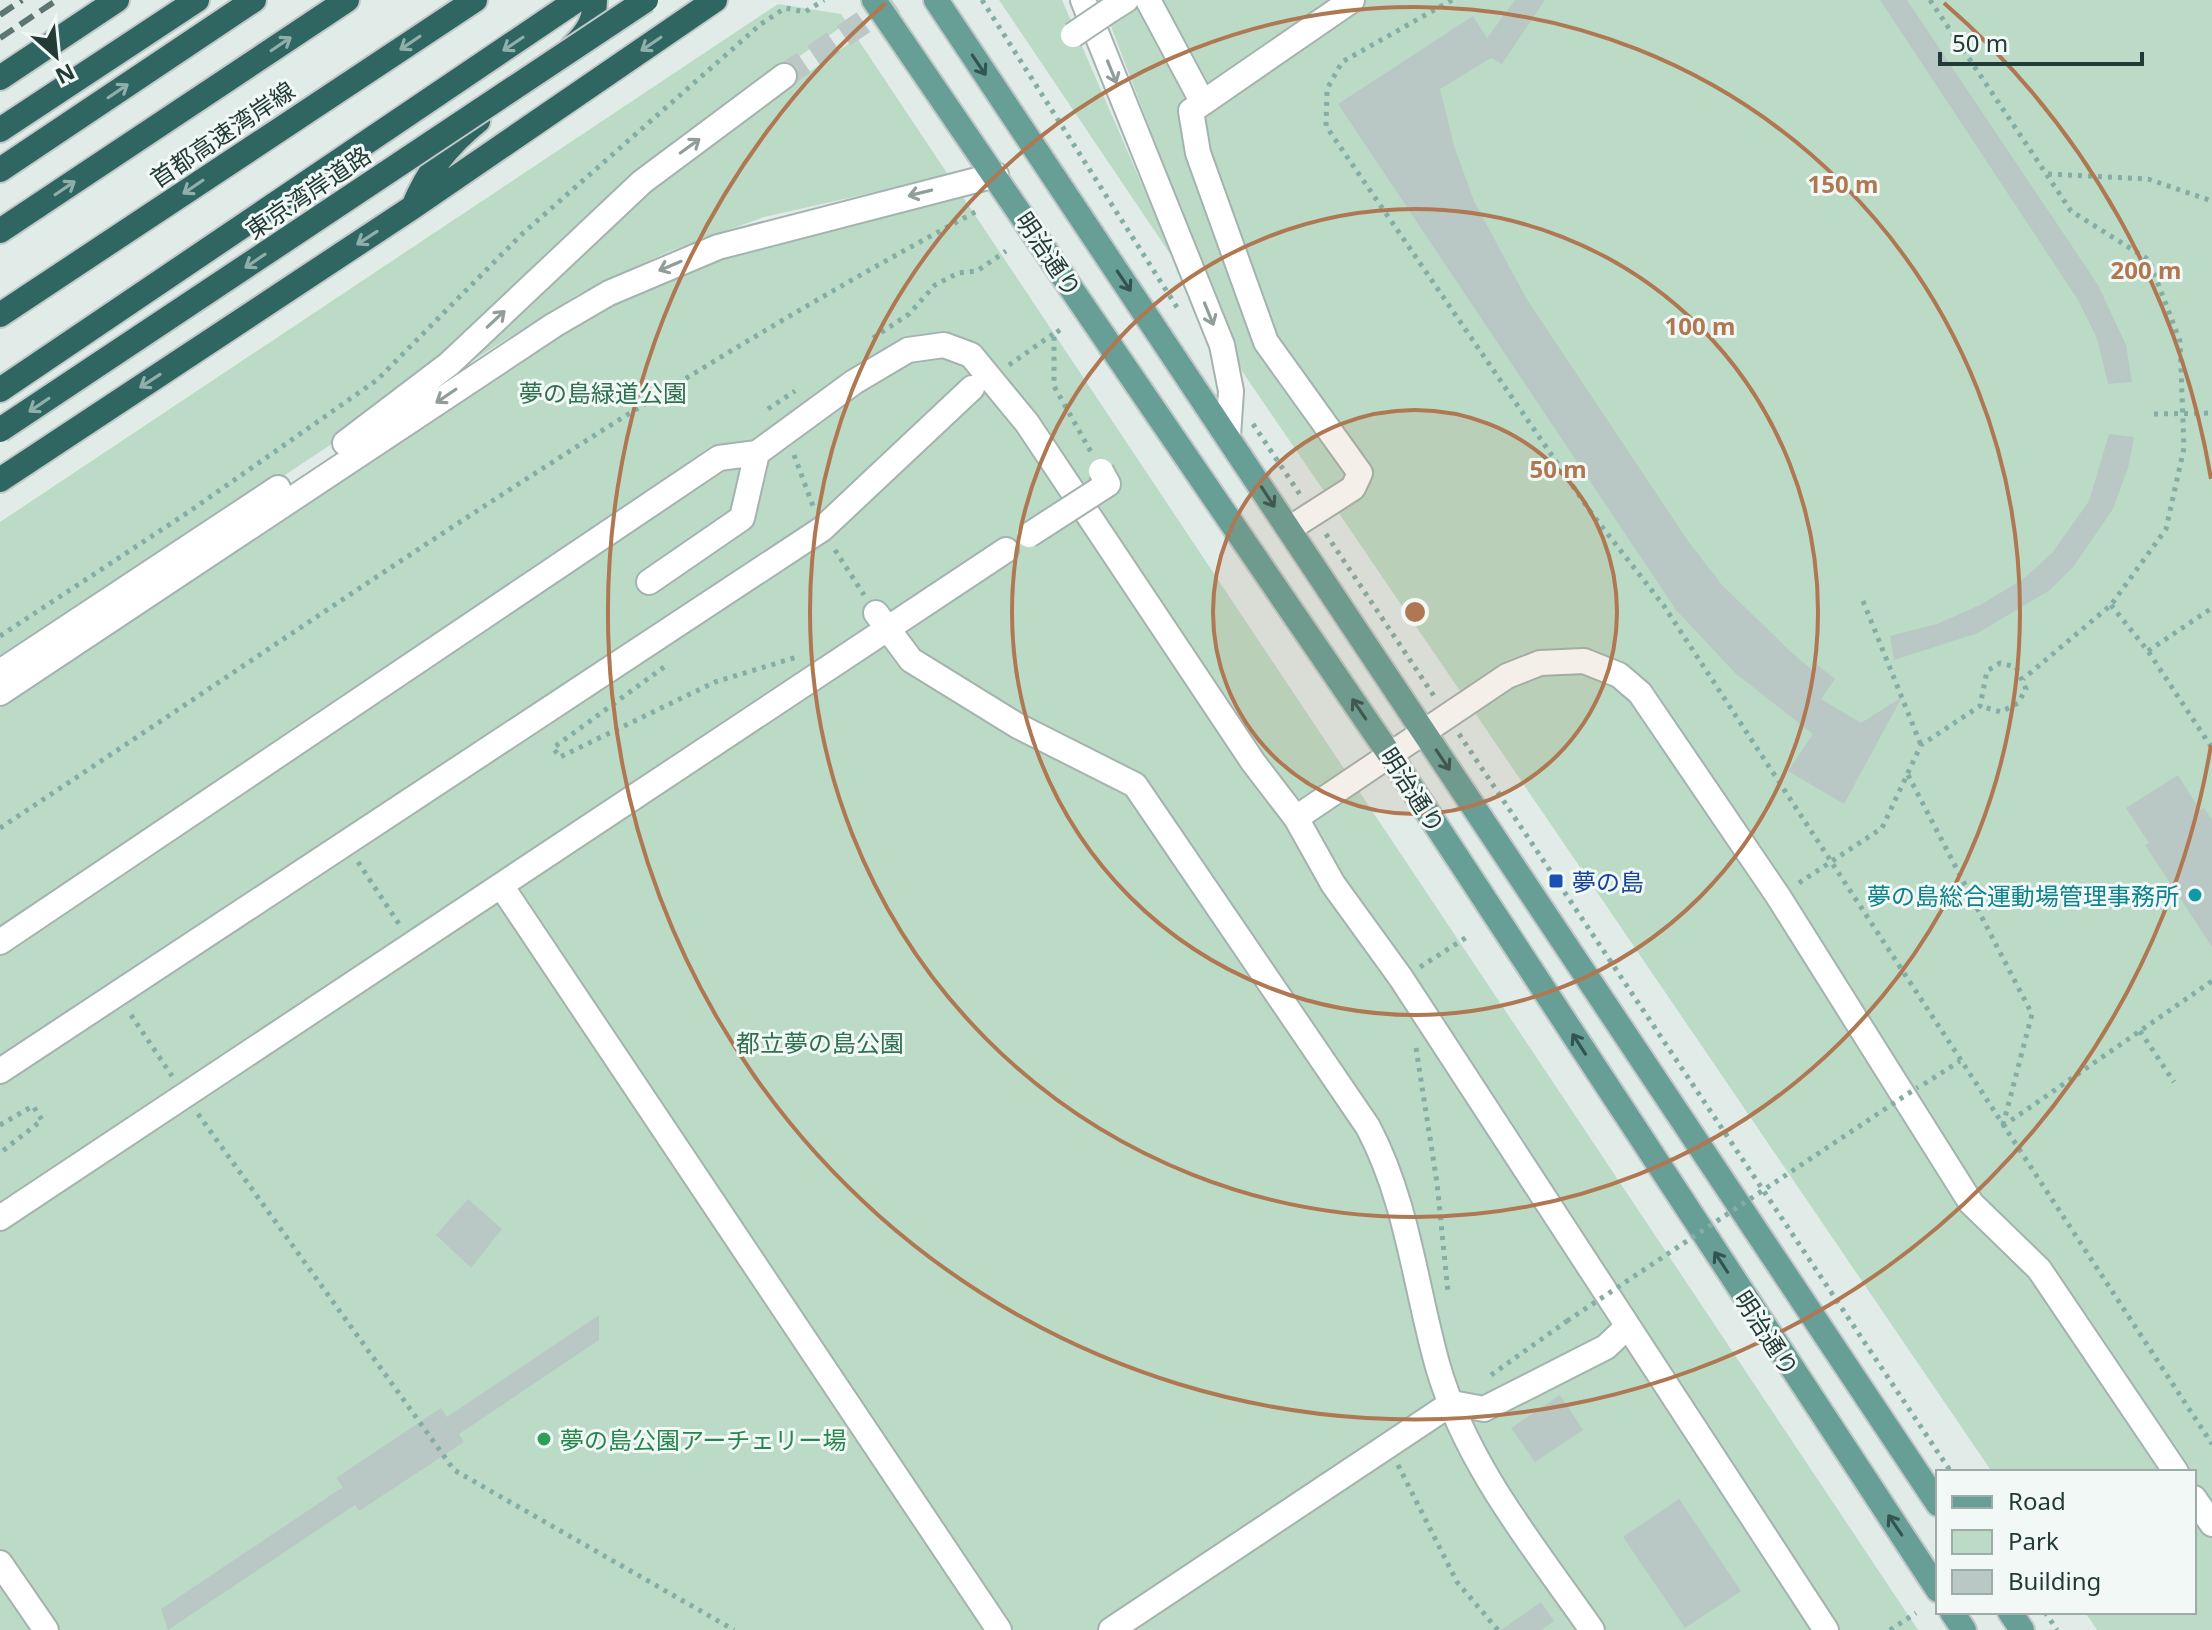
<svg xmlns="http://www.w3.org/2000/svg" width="2212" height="1630" font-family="'Noto Sans','Noto Sans JP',sans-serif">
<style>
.green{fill:#bbdbc7;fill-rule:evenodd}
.building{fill:#b9c8c4}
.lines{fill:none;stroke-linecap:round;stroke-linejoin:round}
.minor-tunnel{stroke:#bbc8c5;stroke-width:24;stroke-dasharray:24 12;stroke-linecap:butt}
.minor-casing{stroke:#a4b3af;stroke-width:28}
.major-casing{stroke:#c1c8c7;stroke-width:28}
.highway-casing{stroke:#c1c8c7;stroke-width:28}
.path{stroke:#83ada5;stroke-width:5;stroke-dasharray:4 6;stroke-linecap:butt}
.minor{stroke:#fff;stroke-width:24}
.major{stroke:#679f97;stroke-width:24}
.highway{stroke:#2f6661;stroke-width:24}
.rail{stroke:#5c7673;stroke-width:6;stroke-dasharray:16 8;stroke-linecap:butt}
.minor-bridge-casing{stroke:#a4b3af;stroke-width:28;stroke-linecap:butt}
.highway-bridge-casing{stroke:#c1c8c7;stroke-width:28;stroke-linecap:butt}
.path-bridge{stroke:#83ada5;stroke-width:5;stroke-dasharray:4 6;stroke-linecap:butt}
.minor-bridge{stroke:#fff;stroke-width:24}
.highway-bridge{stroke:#2f6661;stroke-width:24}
.oneway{stroke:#90afab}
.oneway2{stroke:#33544f}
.oneway3{stroke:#909d9b}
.ring{fill:none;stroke:#af7852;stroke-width:4}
.transit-dot{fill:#1a4fb4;stroke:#f1f8f5;stroke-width:3}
.culture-dot{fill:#0f9aa8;stroke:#f1f8f5;stroke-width:3}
.leisure-dot{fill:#2e9e5b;stroke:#f1f8f5;stroke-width:3}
.labels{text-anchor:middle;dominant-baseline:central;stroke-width:6;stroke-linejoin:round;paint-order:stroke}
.street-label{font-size:24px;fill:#223b37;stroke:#f1f8f5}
.park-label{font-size:24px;fill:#2e7050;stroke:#f1f8f5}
.transit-label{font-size:24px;fill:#164399;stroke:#f1f8f5;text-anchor:start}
.culture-label{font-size:24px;fill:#0d838f;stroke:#f1f8f5;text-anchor:end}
.leisure-label{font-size:24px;fill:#27864d;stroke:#f1f8f5;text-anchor:start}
.centre{fill:#af7852;stroke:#f1f8f5;stroke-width:4}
.ring-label{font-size:24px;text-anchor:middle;font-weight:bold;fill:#af7852;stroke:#f1f8f5;stroke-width:6;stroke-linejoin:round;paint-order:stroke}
</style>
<rect width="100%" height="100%" fill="#e1ebe8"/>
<!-- green -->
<path class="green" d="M 999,0 L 1062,0 L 1175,261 Z
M 1101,0 L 2212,0 L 2212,1630 L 2097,1630 L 2085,1612 L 2194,1612 L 2194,1472 L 1992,1472 L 1242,371 Z
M 778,4 L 841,14 L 1918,1630 L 0,1630 L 0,708 L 588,314 L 679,272 L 942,177 L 764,217 L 670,251 L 577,295 L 459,369 L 362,424 L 0,664 L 0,522 ZM 841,27 L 851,42 L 794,83 L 777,72 Z"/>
<!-- building -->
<path class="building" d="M 1515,0 L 1545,0 L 1502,64 L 1491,58 L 1440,89 L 1454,146 L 1474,201 L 1526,298 L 1688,541 L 1722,585 L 1791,652 L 1811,669 L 1816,664 L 1835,679 L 1821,699 L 1861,723 L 1902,697 L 1844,804 L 1788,771 L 1813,734 L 1735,673 L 1676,610 L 1338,104 L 1473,16 L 1487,38 Z
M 1880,0 L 1907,0 L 2098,285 L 2126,345 L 2132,382 L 2108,384 L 2097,338 L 2078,300 Z
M 2109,434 L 2134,437 L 2128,468 L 2113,509 L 2074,566 L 2050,590 L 1978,633 L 1894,660 L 1890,636 L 1937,624 L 1982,604 L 2023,579 L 2052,553 L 2089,501 Z
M 2178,775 L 2200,810 L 2204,808 L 2212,820 L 2212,947 L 2145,845 L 2149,843 L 2126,808 Z
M 468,1199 L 502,1229 L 471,1268 L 436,1235 Z
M 599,1315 L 599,1340 L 459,1434 L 464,1442 L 359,1511 L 355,1505 L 168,1630 L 161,1609 L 343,1487 L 336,1478 L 441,1408 L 447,1417 Z
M 1560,1395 L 1583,1430 L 1535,1462 L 1511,1428 Z
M 1679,1499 L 1741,1591 L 1685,1628 L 1623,1537 Z
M 1541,1602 L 1554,1621 L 1541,1630 L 1501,1630 Z"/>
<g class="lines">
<!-- minor-tunnel -->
<path class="minor-tunnel" d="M 784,76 L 896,0"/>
<defs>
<path id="minor" d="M 1083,0 L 1222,345 L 1231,391 L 1228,436
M 1148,0 L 1203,103
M 1110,10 L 1126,0
M 345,443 L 449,364 L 642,182 L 784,76
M 1289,529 L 1353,488 L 1360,473 L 1266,342 L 1198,153 L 1191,111 L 1352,0
M 649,582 L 742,518 L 757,453 L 854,382 L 908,350 L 944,345 L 971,355 L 1027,423 L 1253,762 L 1296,818 L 1333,884 L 1401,978 L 1826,1630
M 876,613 L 911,660 L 1018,726 L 1135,785 L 1368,1127 C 1408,1203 1415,1286 1438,1367 C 1467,1466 1534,1547 1592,1630
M 0,672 L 278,488
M 0,693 L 554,325 L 609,293 L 718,247 L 996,175
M 1296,818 L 1507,676 L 1540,663 L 1584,661 L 1619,675 L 1640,693 L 1778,896 L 1971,1203 L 2039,1269 L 2176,1472
M 502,887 L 999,1630
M 0,942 L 719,458 L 757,453
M 0,1071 L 822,529 L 972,388
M 0,1218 L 1006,550
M 2194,1498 L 2212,1524
M 0,1563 L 46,1630
M 1111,1630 L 1452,1403 L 1484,1409 L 1606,1347 L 1626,1328"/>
<path id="major" d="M 874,0 L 1390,755 L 1938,1590
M 936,0 L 1938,1504
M 1952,1612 L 1964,1630
M 2010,1612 L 2022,1630"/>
<path id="highway" d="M 573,46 C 587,33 595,20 595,0
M 0,78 L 117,0
M 0,130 L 197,0
M 0,170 L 254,0
M 413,207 C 428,171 447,146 478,121
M 0,231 L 347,0
M 0,315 L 475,0
M 0,390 L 577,0
M 0,480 L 413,207 L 715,0"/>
</defs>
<!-- minor casing -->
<use href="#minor" class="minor-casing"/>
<!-- major casing -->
<use href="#major" class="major-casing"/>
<!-- highway casing -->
<use href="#highway" class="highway-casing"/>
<!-- path -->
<path class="path" d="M 982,0 L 1178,309
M 1452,0 L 1342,62 L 1327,89 L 1326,126 L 1592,514 L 1664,606 L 2212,1444
M 1930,0 L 2071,211 L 2149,260 L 2180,341 L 2184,448 L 2166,529 L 2111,605 L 2023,679
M 2048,174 L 2148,179 L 2212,201
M 1060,330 L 1054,334 L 1054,386 L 1091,452
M 873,338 L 909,314 L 935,285 L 958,273 L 977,271 L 1006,251
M 1009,365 L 1053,334
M 768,409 L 795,391
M 2154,414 L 2212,413
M 1253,424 L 1301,496
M 794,455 L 813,506
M 1326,534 L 1434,696
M 835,550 L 864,595
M 1863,601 L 1921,745
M 2111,605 L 2148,651 L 2212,748
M 0,636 L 190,511 L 377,380 L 521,235 L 761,24 L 785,8 L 805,12 L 824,0
M 2148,651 L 2212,608
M 664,667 L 553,748 L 560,757 L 715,682 L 797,657
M 1459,734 L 1951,1472
M 1908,775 L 2032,1014 L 2003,1125
M 0,828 C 322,616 638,391 979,210
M 358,862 L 399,924
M 1799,883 L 1882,828 L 1921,745 L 1980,706 L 1987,671 L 2000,663 L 2016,667 L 2026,689 L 2018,703 L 2001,712 L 1980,706
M 1420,967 L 1467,937
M 131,1015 L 172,1076
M 2140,1031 L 2174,1082
M 1416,1048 L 1437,1183 L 1448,1292
M 1924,1084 L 1960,1061
M 198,1114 L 454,1470 L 734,1630
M 0,1125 L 33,1106 L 42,1120 L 0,1153
M 2003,1126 L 2212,981
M 1491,1375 L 1567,1321
M 1398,1465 L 1457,1582 L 1498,1630
M 2045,1612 L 2057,1630
M 1890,1630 L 1916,1613"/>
<!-- minor -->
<use href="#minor" class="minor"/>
<!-- major -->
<use href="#major" class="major"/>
<!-- highway -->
<use href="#highway" class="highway"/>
<!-- rail -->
<path class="rail" d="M 0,15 L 22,0
M 0,38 L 57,0"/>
<defs>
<path id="minor-bridge" d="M 1073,35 L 1110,10
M 1029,535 L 1108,484 L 1101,471"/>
<path id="highway-bridge" d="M 0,430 L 646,0"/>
</defs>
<!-- minor-bridge casing -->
<use href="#minor-bridge" class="minor-bridge-casing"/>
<!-- highway-bridge casing -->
<use href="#highway-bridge" class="highway-bridge-casing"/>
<!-- path-bridge -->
<path class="path-bridge" d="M 1567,1321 L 1918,1087"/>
<!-- minor-bridge -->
<use href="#minor-bridge" class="minor-bridge"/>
<!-- highway-bridge -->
<use href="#highway-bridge" class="highway-bridge"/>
</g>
<!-- one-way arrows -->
<defs><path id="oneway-shaft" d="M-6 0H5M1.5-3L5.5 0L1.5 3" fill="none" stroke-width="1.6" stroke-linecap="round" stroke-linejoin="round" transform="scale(2)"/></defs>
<g class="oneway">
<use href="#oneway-shaft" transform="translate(410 43) rotate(146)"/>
<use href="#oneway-shaft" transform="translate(281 44) rotate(-34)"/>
<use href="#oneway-shaft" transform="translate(513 44) rotate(146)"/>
<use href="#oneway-shaft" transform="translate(651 44) rotate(146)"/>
<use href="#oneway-shaft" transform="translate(118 91) rotate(-34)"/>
<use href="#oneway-shaft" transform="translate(193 187) rotate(146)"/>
<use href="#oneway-shaft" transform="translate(65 188) rotate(-34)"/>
<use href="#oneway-shaft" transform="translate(367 238) rotate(147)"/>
<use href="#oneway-shaft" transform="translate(255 261) rotate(146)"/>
<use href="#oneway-shaft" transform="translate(150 381) rotate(147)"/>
<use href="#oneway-shaft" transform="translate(39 405) rotate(146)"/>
</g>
<g class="oneway2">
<use href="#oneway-shaft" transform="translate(979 65) rotate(56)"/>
<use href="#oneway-shaft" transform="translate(1124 281) rotate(56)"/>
<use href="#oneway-shaft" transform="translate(1268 497) rotate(57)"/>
<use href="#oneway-shaft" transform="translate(1359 709) rotate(-124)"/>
<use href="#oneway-shaft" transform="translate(1443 760) rotate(56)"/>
<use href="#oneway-shaft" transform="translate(1579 1044) rotate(-123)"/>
<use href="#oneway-shaft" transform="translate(1721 1262) rotate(-123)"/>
<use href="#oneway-shaft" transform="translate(1895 1525) rotate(-124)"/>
</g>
<g class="oneway3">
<use href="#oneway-shaft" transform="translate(1112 72) rotate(68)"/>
<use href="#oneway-shaft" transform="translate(690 146) rotate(-36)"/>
<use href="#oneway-shaft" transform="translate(920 193) rotate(166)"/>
<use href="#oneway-shaft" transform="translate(670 266) rotate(157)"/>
<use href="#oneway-shaft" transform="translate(1209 314) rotate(68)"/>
<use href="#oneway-shaft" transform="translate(496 319) rotate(-43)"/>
<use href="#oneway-shaft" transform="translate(446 396) rotate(146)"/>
</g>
<!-- distance rings -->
<circle cx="1415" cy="612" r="202" fill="#af7852" fill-opacity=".12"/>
<g class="ring">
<circle cx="1415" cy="612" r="202"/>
<circle cx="1415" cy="612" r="403"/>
<circle cx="1415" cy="612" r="605"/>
<path d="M2211 745A807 807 0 1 1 886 3M1944 3A807 807 0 0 1 2211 479"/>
</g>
<!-- markers -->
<rect class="transit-dot" x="1548" y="873" width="16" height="16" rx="4"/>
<circle class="culture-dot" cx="2195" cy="895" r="8"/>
<circle class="leisure-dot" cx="544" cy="1439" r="8"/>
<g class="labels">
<!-- street labels -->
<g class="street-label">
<text transform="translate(222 134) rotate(-34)">首都高速湾岸線</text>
<text transform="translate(308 192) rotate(-34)">東京湾岸道路</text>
<text transform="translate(1049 254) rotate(56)">明治通り</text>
<text transform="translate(1413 790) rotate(57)">明治通り</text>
<text transform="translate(1767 1333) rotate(57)">明治通り</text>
</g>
<!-- park labels -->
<g class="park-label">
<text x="603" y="392">夢の島緑道公園</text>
<text x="820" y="1042">都立夢の島公園</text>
</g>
<!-- transit labels -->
<g class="transit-label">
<text x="1572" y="881">夢の島</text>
</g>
<!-- culture labels -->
<g class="culture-label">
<text x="2179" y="895">夢の島総合運動場管理事務所</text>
</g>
<!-- leisure labels -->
<g class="leisure-label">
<text x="560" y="1439">夢の島公園アーチェリー場</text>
</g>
</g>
<circle cx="1415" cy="612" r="12" class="centre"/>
<g class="ring-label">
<text x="1843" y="193">150 m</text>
<text x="2146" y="279">200 m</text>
<text x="1700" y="335">100 m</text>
<text x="1558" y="478">50 m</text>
</g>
<!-- legend -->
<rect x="1936" y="1470" width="260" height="144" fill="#f1f8f5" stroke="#9eaca9" stroke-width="2"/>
<rect x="1952" y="1496" width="40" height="12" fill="#679f97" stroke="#9eaca9" stroke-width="2"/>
<text x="2008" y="1510" font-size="24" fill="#223b37">Road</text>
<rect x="1952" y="1530" width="40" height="24" fill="#bbdbc7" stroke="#9eaca9" stroke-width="2"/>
<text x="2008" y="1550" font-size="24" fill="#223b37">Park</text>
<rect x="1952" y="1570" width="40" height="24" fill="#b9c8c4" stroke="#9eaca9" stroke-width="2"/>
<text x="2008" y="1590" font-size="24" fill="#223b37">Building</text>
<!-- north arrow -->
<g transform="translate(56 56) rotate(153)" stroke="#f1f8f5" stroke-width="6" paint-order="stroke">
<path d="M0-6L14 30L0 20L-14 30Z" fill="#223b37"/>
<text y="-12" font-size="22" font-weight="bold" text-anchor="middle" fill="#223b37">N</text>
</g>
<!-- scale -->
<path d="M1940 52v12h202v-12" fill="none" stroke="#223b37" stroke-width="4"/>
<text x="1952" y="52" font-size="24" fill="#223b37" stroke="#f1f8f5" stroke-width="6" paint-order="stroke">50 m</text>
</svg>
